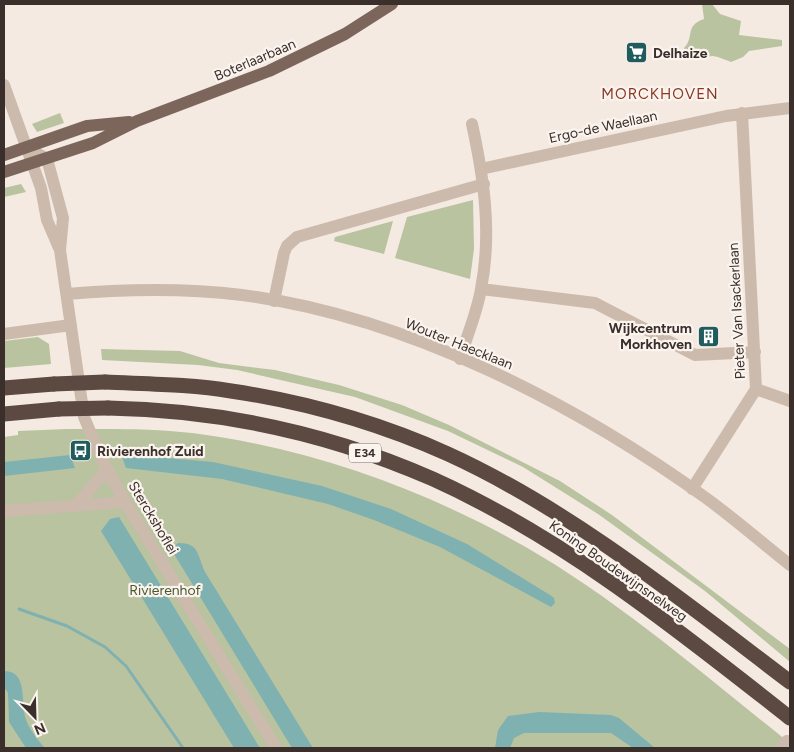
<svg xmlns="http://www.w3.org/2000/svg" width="794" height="752" font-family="Figtree,sans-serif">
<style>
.green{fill:#b9c3a0}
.water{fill:#7fb1b1}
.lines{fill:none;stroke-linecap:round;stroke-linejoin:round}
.stream{stroke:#7fb1b1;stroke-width:3}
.minor{stroke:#ccbaac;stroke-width:12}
.major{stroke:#7c665c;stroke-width:12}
.highway{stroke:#5b4942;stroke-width:15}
.highway-bridge{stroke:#5b4942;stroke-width:15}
.labels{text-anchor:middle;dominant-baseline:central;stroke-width:4.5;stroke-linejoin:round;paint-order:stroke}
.shield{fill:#fbf4ee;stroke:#756a66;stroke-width:1}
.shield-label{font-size:12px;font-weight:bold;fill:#3b2f2b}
.poi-label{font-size:14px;font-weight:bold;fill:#3b2f2b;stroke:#fbf4ee;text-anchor:start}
.street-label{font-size:14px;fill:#3b2f2b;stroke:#fbf4ee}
.park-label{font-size:14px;fill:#4b592f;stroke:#fbf4ee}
.neighbourhood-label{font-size:15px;letter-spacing:1px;fill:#8a3823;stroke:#fbf4ee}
</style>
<rect width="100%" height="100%" fill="#f4eae1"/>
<!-- green -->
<path class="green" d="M 702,4 L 712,4 L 720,14 L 741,21 L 739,35 L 782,40 L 782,46 L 749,51 L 743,57 L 731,62 C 725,60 720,57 713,56 C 710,56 693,59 689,60 L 684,48 C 695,37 684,26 704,19 Z
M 60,113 L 64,123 L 37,132 L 32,124 Z
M 21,184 L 26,192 L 4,197 L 4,188 Z
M 473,200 L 474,249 L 470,279 L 395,258 L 407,217 Z
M 393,221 L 384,254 L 334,241 L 335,237 Z
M 38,337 L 49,344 L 51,364 L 4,368 L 4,341 Z
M 101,349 L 180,351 L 219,363 L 275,370 L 339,385 L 402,405 L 449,425 L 560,481 L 612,515 L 790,649 L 790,662 L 705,591 L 598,514 L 523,467 L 448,431 L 355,397 L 237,370 L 198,365 L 102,360 Z
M 67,429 C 109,429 151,428 192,433 C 309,448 421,488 524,546 C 618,600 702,673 787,741 L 790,743 L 790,748 L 4,748 L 4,437 L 18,435 L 18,431 Z"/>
<!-- water -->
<path class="water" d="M 121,454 L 213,462 L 322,486 L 391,509 L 467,544 L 550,595 L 554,598 L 555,603 L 551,607 L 440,547 L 374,520 L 328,504 L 222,479 L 126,468 Z
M 70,455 L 75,468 L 4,476 L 4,462 Z
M 119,517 L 260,748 L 234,748 L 101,531 L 110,519 Z
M 178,543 C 200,543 197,555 205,572 L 313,748 L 292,748 L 171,549 Z
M 4,671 C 30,671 19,706 27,722 C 31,732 38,740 45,748 L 26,748 L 9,722 L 8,693 L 4,687 Z
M 539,712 L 611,715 L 619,718 L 655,748 L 633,748 L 611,733 L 524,733 L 514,738 L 510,748 L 495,748 L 498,730 L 508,716 Z"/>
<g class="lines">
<!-- stream -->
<path class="stream" d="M 19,609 L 67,626 L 105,647 L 126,666 L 183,748"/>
<!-- minor -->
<path class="minor" d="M 4,85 L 41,188 L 47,220 L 59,248
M 26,147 L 47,159 L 63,218 L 60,250 L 84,417 L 102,460 L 125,502 L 276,748
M 481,169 L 726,116 L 790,108
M 481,289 L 595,303 L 695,355 L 755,352
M 67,294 C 124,289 185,288 242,295 C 405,316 574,403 706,498 C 735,519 762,543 790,565
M 274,301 L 284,253 L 287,246 L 297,237 L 484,184
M 4,334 L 71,325
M 460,359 C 467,335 477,313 481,289 C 492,233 484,179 472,124
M 756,389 L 790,401
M 692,489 L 756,389 L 742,113
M 78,503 L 107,470
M 4,511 L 125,502
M 781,748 L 787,741"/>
<!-- major -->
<path class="major" d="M 4,155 L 87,126 L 129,122
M 4,172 L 93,143 L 137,121 L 269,71 L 345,34 L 392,4"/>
<!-- highway -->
<path class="highway" d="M 105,382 C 147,384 190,384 231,391 C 305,402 381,424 448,454 C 571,510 683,601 790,682
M 4,388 L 54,384
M 108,408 C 220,410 331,434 433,479 C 564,538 678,630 790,718
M 4,414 L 59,409"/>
<!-- highway-bridge -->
<path class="highway-bridge" d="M 54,384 L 105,382
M 59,409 L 108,408"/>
</g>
<!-- icons -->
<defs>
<symbol id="supermarket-square" viewBox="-11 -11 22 22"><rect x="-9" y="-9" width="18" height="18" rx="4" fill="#205b5d" stroke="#fbf4ee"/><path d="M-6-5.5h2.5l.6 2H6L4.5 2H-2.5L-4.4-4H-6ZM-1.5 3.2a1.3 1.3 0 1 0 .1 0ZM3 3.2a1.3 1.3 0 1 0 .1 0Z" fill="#fff"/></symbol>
<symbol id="building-square" viewBox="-11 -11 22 22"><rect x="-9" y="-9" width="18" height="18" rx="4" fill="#205b5d" stroke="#fbf4ee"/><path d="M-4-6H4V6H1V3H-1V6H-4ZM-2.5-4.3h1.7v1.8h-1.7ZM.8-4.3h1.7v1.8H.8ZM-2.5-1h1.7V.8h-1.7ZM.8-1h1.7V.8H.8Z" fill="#fff"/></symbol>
<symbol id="bus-square" viewBox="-11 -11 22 22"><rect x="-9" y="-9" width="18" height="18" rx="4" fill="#205b5d" stroke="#fbf4ee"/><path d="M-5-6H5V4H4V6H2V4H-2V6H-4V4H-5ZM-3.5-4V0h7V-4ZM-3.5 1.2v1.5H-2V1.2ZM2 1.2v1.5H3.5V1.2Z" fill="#fff"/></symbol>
</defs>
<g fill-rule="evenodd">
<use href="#supermarket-square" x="624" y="40" width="25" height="25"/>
<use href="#building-square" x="696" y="324" width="25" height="25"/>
<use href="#bus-square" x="68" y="438" width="25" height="25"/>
</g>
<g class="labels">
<!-- shield labels -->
<rect class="shield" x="349" y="443.5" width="32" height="19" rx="4"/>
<g class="shield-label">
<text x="365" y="453">E34</text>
</g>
<!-- poi labels -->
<g class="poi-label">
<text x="653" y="53">Delhaize</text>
<text x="692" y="328" text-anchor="end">Wijkcentrum<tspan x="692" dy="16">Morkhoven</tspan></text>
<text x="97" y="451">Rivierenhof Zuid</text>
</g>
<!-- street labels -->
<g class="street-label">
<text transform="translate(255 60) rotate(-23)">Boterlaarbaan</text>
<text transform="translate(603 127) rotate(-12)">Ergo-de Waellaan</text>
<text transform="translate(737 311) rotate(-93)">Pieter Van Isackerlaan</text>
<text transform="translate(459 344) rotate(22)">Wouter Haecklaan</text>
<text transform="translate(153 518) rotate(59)">Sterckshoflei</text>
<text transform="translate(618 571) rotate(35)">Koning Boudewijnsnelweg</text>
</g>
<!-- park labels -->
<g class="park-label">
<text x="165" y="590">Rivierenhof</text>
</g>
<!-- neighbourhood labels -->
<g class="neighbourhood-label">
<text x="660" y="94">MORCKHOVEN</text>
</g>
</g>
<!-- border -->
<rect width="794" height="752" fill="none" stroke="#3b2f2b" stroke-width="10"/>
<!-- north arrow -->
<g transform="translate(35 717) rotate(157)" stroke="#fbf4ee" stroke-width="4" paint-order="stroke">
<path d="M0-4L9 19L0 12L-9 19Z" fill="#3b2f2b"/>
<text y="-8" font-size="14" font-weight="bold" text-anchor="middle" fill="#3b2f2b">N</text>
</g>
</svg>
